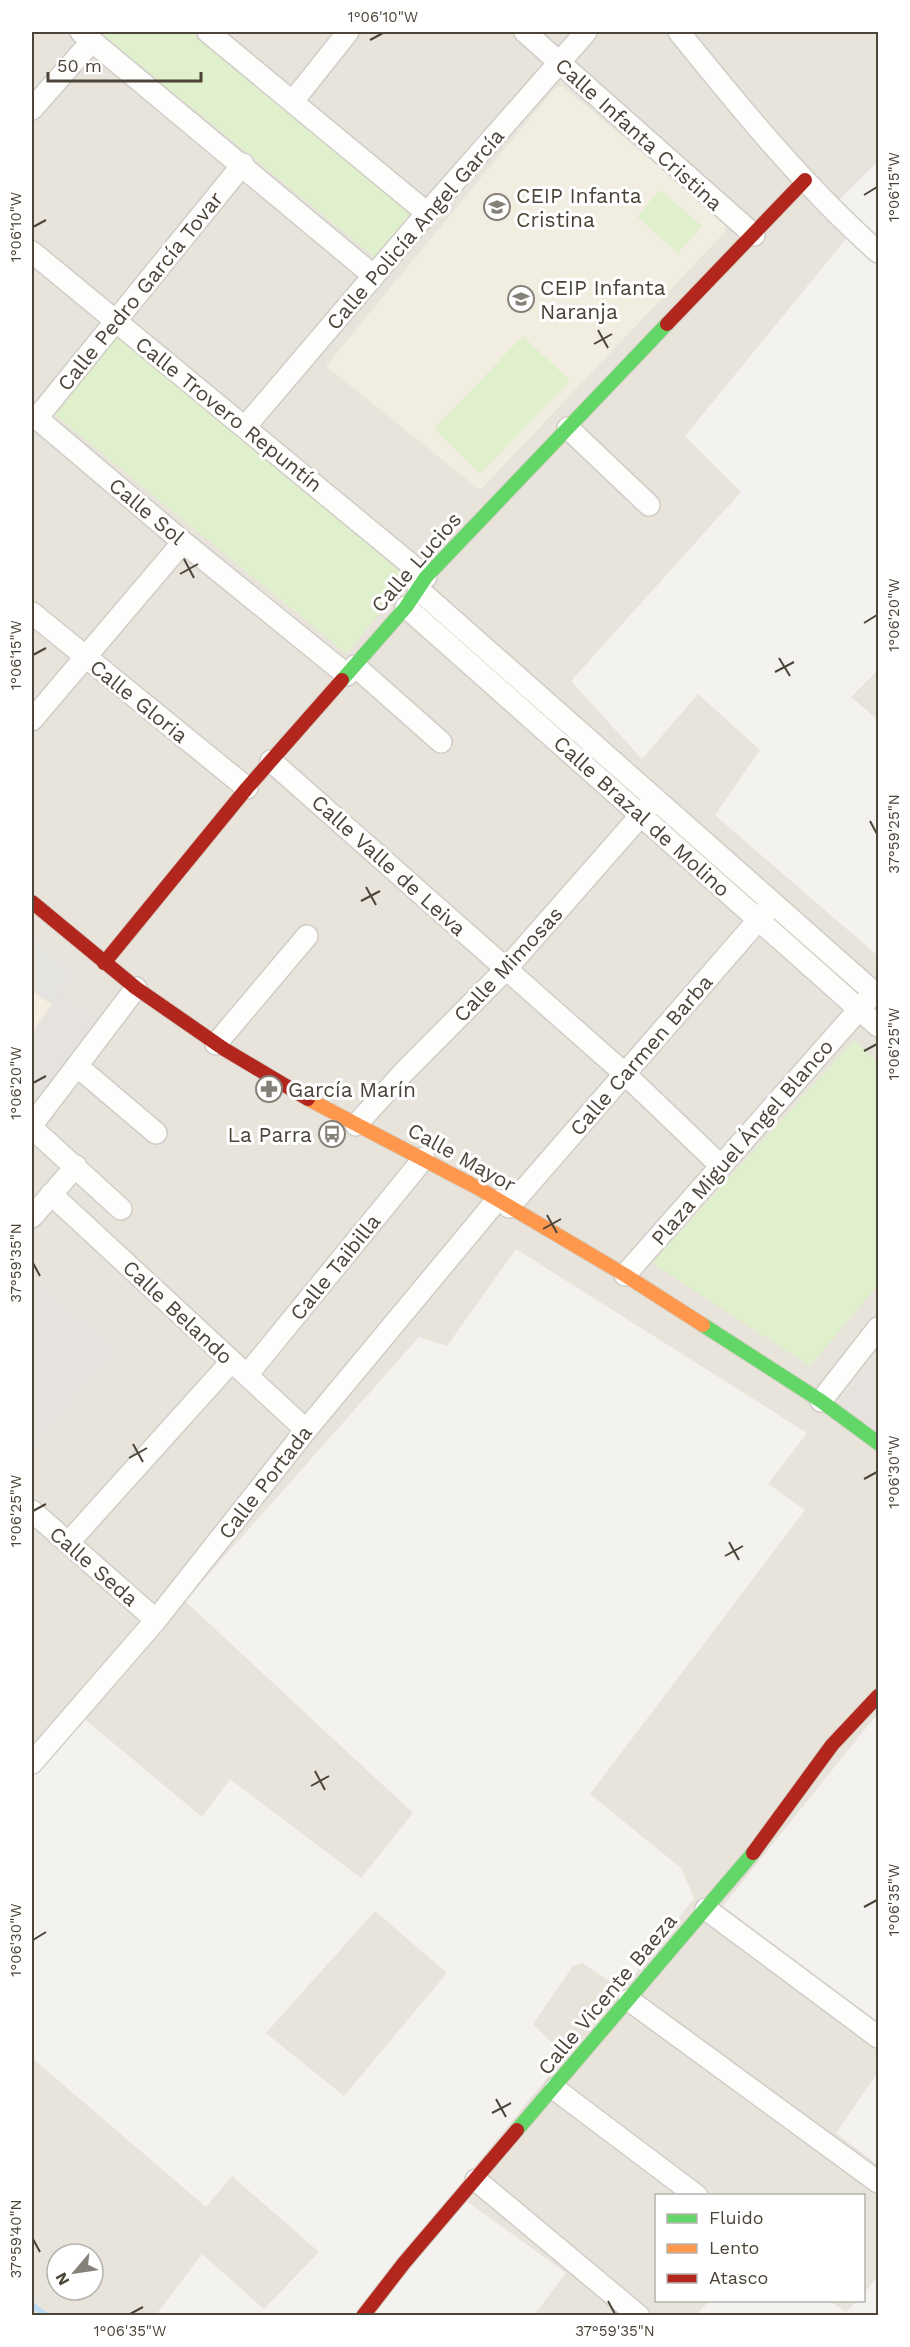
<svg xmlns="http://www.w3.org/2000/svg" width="910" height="2347" font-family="'Work Sans',sans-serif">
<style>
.residential{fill:#e8e4db;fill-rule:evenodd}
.commercial{fill:#f6eee1}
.industrial{fill:#e6e2dd}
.education{fill:#f1ede0}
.green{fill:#e0efcc}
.parking{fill:#e5e3df}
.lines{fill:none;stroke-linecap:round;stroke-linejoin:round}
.stream{stroke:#bcddf4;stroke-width:6}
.street-casing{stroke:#d0cdc8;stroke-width:24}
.fast-casing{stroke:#d4d0c4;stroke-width:16}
.slow-casing{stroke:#d4d0c4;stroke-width:16}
.jam-casing{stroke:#d4d0c4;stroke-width:16}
.street{stroke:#fdfdfc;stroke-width:21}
.fast{stroke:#63d668;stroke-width:14}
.slow{stroke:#ff974d;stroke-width:14}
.jam{stroke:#b3261e;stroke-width:14}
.ticks{fill:none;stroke:#4c4438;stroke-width:2}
.labels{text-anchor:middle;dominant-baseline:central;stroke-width:6;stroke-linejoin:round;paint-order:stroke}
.street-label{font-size:21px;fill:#4c4438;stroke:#fff}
.poi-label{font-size:21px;fill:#4c4438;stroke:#fff;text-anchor:start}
.neatline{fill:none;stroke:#4c4438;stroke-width:2}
.ticks-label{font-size:15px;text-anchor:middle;fill:#4c4438}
</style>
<rect width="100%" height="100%" fill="#f3f2ee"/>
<!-- residential -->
<path class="residential" d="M 32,32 L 878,32 L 878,161 L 827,212 L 850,234 L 685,436 L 741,492 L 571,681 L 642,759 L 698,694 L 760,750 L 715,815 L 878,956 L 878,1350 L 833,1409 L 878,1443 L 878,1713 L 723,1906 L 878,2022 L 878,2072 L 836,2133 L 878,2165 L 878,2276 L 864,2293 L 864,2196 L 656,2196 L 656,2300 L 709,2301 L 696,2315 L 534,2315 L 566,2273 L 454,2192 L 565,2056 L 533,2024 L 573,1966 L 582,1963 L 623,1990 L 694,1898 L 681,1868 L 590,1794 L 805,1510 L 768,1484 L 807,1433 L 516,1249 L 447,1346 L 419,1337 L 185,1601 L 413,1813 L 361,1878 L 230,1779 L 202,1817 L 82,1717 L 48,1754 L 32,1739 L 32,1452 L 119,1349 L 32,1275 L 32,1115 L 63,990 L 32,1032 Z
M 878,670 L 878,720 L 851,697 Z
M 375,1911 L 447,1973 L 344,2096 L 266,2033 Z
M 32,2058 L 206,2207 L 232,2176 L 319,2252 L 264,2309 L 202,2254 L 156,2315 L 32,2315 ZM 57,2254 L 93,2254 L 93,2290 L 57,2290 Z
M 830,2301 L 857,2301 L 846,2312 Z"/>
<!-- commercial -->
<path class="commercial" d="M 32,939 L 75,975 L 32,1032 Z"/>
<!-- industrial -->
<path class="industrial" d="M 63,990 L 102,1022 L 32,1115 L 32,1032 Z
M 32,1275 L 120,1349 L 32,1452 Z
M 878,1350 L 878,1443 L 833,1409 Z"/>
<!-- education -->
<path class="education" d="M 562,86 L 724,221 L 725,232 L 480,490 L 326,366 L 554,89 Z"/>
<!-- green -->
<path class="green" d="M 99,32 L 191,32 L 414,216 L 377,259 Z
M 660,190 L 702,226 L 678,253 L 637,217 Z
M 113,331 L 408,577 L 347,654 L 49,410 Z
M 523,336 L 570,381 L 480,474 L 434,429 Z
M 854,1040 L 878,1062 L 878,1285 L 810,1366 L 652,1263 Z"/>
<!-- parking -->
<path class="parking" d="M 32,939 L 75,975 L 52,1005 L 32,990 Z"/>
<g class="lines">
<!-- stream -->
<path class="stream" d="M 32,2305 L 47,2316"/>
<defs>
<path id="street" d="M 81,32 L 374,276
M 208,32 L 427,213
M 525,32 L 754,235
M 679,32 C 741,109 804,186 878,252
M 293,101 L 348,32
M 32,109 L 92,41
M 32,252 L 426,577
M 32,414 L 183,542 L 347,675
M 37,418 L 243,164
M 245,427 L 427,213 L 586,32
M 568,428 L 649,505
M 418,589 L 878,996
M 406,607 L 878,1026
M 32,613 L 247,788
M 355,666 L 441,742
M 32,720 L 183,542
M 271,761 L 625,1074 L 721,1166
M 216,1044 L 307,936
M 77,1066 L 156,1133
M 32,1125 L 136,988
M 356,1125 L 404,1072 L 506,969 L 649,806
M 32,1128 L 121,1209
M 51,1194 L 306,1430
M 509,1207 L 767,910
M 32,1217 L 76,1166
M 625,1275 L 869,998
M 247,1375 L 424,1158
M 821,1401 L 878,1328
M 32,1511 L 156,1620
M 68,1543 L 231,1362
M 32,1763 L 156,1620 L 306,1430 L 497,1200
M 706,1909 L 878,2037
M 629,2000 L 878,2182
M 555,2089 L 697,2196
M 476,2180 L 639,2316"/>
<path id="fast" d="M 342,680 L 406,607 L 426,577 L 667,324
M 703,1325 L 821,1401 L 878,1443
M 517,2130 L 753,1853"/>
<path id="slow" d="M 308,1099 L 478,1188 L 625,1275 L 703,1325"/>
<path id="jam" d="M 667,324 L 805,180
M 32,902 L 136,988 L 224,1049 L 308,1099
M 104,963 L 247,788 L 342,680
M 753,1853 L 832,1745 L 878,1696
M 363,2316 L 404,2263 L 517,2130"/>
</defs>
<!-- street casing -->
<use href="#street" class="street-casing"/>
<!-- fast casing -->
<use href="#fast" class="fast-casing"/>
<!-- slow casing -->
<use href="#slow" class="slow-casing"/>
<!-- jam casing -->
<use href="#jam" class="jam-casing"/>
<!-- street -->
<use href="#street" class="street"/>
<!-- fast -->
<use href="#fast" class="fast"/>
<!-- slow -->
<use href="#slow" class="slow"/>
<!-- jam -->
<use href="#jam" class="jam"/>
</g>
<!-- ticks -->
<path class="ticks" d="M 370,40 L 383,33M 864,195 L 877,187M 33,227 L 46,220M 598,330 L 608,348M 594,344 L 612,334M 184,559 L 194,578M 180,574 L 198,564M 864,623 L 877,615M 33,655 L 46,648M 779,658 L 790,676M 775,672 L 794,662M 870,821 L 877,834M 366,887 L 376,905M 361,901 L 380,891M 864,1051 L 877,1044M 33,1083 L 46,1076M 547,1215 L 557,1233M 543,1229 L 561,1219M 33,1263 L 40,1276M 133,1444 L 143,1462M 129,1458 L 147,1448M 864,1479 L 877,1472M 33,1511 L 46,1504M 729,1542 L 739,1560M 725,1556 L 743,1546M 315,1771 L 325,1790M 311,1786 L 329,1776M 864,1907 L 877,1900M 33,1940 L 46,1932M 496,2099 L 506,2117M 492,2113 L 511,2103M 33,2239 L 40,2252M 608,2301 L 615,2314M 130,2314 L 143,2307"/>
<!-- icons -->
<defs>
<symbol id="school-ring" viewBox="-11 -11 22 22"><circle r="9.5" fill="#fff" stroke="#868178" stroke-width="1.5"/><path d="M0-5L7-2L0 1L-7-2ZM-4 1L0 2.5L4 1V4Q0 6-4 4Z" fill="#868178"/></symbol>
<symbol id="pharmacy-ring" viewBox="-11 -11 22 22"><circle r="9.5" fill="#fff" stroke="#868178" stroke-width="1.5"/><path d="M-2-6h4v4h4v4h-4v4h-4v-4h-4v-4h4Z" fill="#868178"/></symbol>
<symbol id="bus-ring" viewBox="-11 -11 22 22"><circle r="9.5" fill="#fff" stroke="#868178" stroke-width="1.5"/><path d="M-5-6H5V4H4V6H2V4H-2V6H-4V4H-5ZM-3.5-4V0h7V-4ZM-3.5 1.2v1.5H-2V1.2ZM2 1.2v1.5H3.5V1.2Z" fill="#868178"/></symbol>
</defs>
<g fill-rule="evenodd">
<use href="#school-ring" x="482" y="192" width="30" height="30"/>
<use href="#school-ring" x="506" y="284" width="30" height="30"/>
<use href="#pharmacy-ring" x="254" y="1074" width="30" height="30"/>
<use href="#bus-ring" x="317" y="1119" width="30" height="30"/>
</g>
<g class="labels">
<!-- street labels -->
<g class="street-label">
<text transform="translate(639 134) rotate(42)">Calle Infanta Cristina</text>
<text transform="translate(415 229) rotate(-49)">Calle Policía Angel García</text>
<text transform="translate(140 291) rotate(-51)">Calle Pedro García Tovar</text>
<text transform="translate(229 414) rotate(39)">Calle Trovero Repuntín</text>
<text transform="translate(147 511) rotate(40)">Calle Sol</text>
<text transform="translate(416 562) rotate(-49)">Calle Lucios</text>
<text transform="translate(139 701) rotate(39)">Calle Gloria</text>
<text transform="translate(642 816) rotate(42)">Calle Brazal de Molino</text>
<text transform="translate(389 865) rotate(42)">Calle Valle de Leiva</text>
<text transform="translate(508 964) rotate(-47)">Calle Mimosas</text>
<text transform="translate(641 1055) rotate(-49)">Calle Carmen Barba</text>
<text transform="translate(742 1142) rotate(-49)">Plaza Miguel Ángel Blanco</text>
<text transform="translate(462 1157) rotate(29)">Calle Mayor</text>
<text transform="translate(335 1267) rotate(-51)">Calle Taibilla</text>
<text transform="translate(178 1312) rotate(43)">Calle Belando</text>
<text transform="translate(265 1482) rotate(-52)">Calle Portada</text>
<text transform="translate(94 1566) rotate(41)">Calle Seda</text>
<text transform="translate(607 1994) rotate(-50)">Calle Vicente Baeza</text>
</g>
<!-- poi labels -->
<g class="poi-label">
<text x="516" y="195">CEIP Infanta<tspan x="516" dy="24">Cristina</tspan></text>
<text x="540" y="287">CEIP Infanta<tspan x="540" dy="24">Naranja</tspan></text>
<text x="288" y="1089">García Marín</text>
<text x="312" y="1134" text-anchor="end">La Parra</text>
</g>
</g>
<!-- border -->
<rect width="910" height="2347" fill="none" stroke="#ffffff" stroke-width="66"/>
<!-- legend -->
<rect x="655" y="2194" width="210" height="108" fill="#ffffff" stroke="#b7b4af" stroke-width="1.5"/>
<rect x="667" y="2214" width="30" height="9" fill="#63d668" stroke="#b7b4af" stroke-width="1.5"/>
<text x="709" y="2224" font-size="18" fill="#4c4438">Fluido</text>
<rect x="667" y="2244" width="30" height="9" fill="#ff974d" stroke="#b7b4af" stroke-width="1.5"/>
<text x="709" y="2254" font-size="18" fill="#4c4438">Lento</text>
<rect x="667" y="2274" width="30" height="9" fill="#b3261e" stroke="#b7b4af" stroke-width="1.5"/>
<text x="709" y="2284" font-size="18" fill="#4c4438">Atasco</text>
<!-- north arrow -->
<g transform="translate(75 2272) rotate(241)"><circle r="28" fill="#ffffff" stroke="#b7b4af" stroke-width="1.5"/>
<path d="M0-4.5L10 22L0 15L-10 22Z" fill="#868178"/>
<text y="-9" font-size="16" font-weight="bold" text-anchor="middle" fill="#4c4438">N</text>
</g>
<!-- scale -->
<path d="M48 72v9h153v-9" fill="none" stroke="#4c4438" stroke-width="3"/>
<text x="57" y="72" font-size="18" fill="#4c4438" stroke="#ffffff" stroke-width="4.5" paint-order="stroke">50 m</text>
<rect x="33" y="33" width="844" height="2281" class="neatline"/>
<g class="ticks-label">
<text x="383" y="22">1°06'10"W</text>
<text transform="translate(894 187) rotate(-90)" y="5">1°06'15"W</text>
<text transform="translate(16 227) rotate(-90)" y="5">1°06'10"W</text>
<text transform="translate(894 615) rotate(-90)" y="5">1°06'20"W</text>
<text transform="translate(16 655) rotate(-90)" y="5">1°06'15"W</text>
<text transform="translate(894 834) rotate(-90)" y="5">37°59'25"N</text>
<text transform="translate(894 1044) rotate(-90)" y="5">1°06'25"W</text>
<text transform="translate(16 1083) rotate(-90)" y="5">1°06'20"W</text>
<text transform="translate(16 1263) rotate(-90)" y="5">37°59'35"N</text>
<text transform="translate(894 1472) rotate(-90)" y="5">1°06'30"W</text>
<text transform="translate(16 1511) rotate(-90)" y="5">1°06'25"W</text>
<text transform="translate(894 1900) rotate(-90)" y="5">1°06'35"W</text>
<text transform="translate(16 1940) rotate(-90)" y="5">1°06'30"W</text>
<text transform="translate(16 2239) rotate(-90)" y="5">37°59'40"N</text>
<text x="130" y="2336">1°06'35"W</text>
<text x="615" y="2336">37°59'35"N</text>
</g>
</svg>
